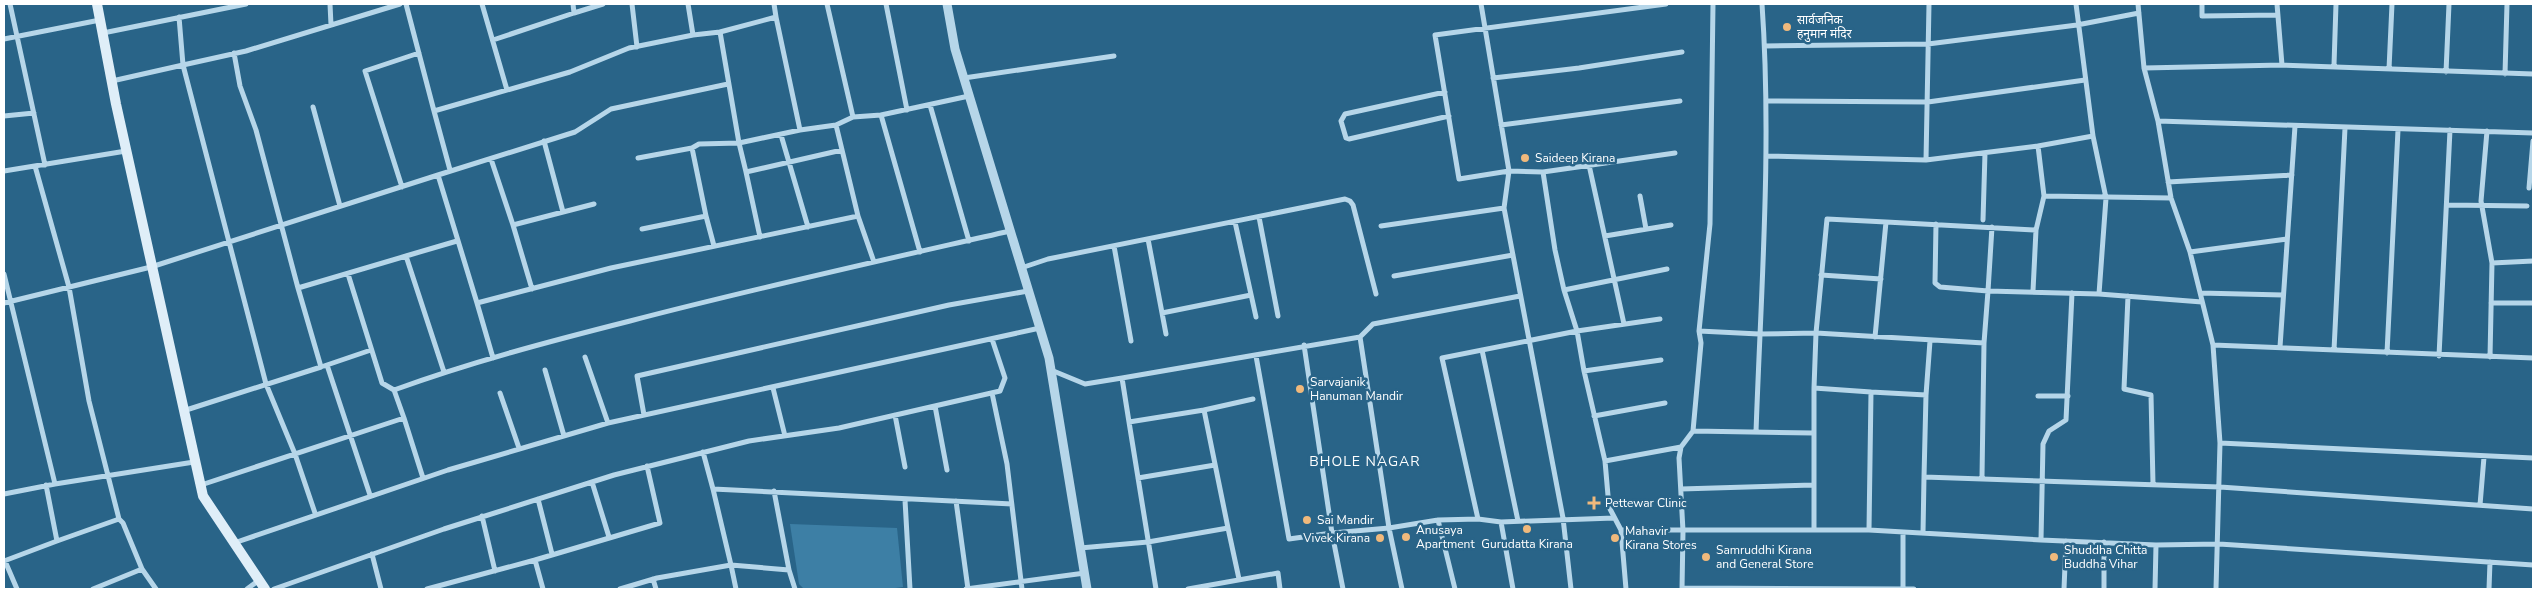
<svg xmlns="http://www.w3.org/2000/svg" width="2537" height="593" font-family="'Nunito Sans','Noto Sans Devanagari',sans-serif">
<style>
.green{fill:#3d7fa5}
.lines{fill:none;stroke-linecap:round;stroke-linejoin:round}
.minor{stroke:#b6d6e9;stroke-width:5}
.tertiary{stroke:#b6d6e9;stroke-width:9}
.secondary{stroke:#dfeef8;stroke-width:10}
.poi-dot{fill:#f0b97c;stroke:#296488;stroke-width:2}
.labels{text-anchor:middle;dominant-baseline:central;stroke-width:5;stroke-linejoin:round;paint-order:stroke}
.poi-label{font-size:12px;fill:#fff;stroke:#296488;text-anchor:start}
.neighbourhood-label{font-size:14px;letter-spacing:1px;fill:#fff;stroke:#296488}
</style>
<rect width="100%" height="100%" fill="#296488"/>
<!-- green -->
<path class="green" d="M 790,524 L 897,528 L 903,587 L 888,589 L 804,589 L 799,584 Z"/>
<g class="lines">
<!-- minor -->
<path class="minor" d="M 10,4 L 45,165
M 330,4 L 331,25
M 406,4 L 434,111
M 482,4 L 507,90
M 573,4 L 574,13 L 603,4
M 632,4 L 637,47
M 688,4 L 693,35
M 774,4 L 776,17 L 720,32 L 739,143 L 800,130 L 836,125
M 827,4 L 853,117
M 886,4 L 907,110
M 1481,4 L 1509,171 L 1543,172 L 1555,250 L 1564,290 L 1577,331 L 1584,371 L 1605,461 L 1609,507 L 1621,530
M 2076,4 L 2093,136 L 2106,198 L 2099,294
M 2138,4 L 2144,68 L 2158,121 L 2171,198 L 2190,252 L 2213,345 L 2220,443 L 2216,589
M 2202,4 L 2202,16 L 2278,15
M 179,17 L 183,65 L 246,51 L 400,4
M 776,17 L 800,130
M 103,33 L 246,4
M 4,39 L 100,20
M 493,40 L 574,13
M 1765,46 L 1928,44 L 2077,25 L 2139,13
M 234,53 L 240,86 L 256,130 L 298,288
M 2282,65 L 2533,74
M 2334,65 L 2336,4
M 2144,68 L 2282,65 L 2277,4
M 2389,69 L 2392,4
M 2446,72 L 2449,4
M 2505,74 L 2507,4
M 964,78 L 1114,56
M 1493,78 L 1579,68 L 1682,52
M 112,81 L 183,65 L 266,384 L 295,454 L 315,513
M 1445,92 L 1345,114 L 1341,121 L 1346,138 L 1349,139 L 1449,116
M 1766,101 L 1928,102 L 2085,80
M 930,105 L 969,241
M 313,107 L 340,206
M 881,115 L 969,96
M 4,116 L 34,113
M 2158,121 L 2533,133
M 1501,125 L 1680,101
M 2487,131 L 2481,201 L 2492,263
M 781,135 L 808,227
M 544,141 L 563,212
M 692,148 L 706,216
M 1766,156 L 1926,160 L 2038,146
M 638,158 L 692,148 L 699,144 L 739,143 L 746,172
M 491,159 L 513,225
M 1926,160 L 1929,4
M 1589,165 L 1624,324
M 35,166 L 69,287 L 89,401 L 119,519
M 450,170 L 434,111 L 570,72 L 629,48 L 693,35 L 720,32
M 4,171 L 126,151
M 1543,172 L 1675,153
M 438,175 L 575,132 L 611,109 L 728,84
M 2168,182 L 2292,175
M 402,187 L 365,71 L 419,53
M 2529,188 L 2533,141
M 1640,196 L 1646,229
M 2044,196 L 2171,198
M 2447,205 L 2527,206
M 858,216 L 874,262
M 1259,217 L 1278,316
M 1983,220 L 1985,153
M 1235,222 L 1256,317
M 1936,224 L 1935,283 L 1940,287 L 1988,291 L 1992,227
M 1381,226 L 1504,208
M 642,229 L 706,216 L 714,246
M 1605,236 L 1671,225
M 760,237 L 746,172 L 842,150
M 1148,239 L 1166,334
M 1114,246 L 1131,341
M 2190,252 L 2287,239
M 1021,268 L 1048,259 L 1345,199 L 1350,201 L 1353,205 L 1376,294
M 4,274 L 55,484
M 348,274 L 382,383 L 394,390
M 1821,275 L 1881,279
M 1394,276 L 1513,255
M 532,289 L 513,225 L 594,204
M 1564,290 L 1667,269
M 2033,291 L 2036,230 L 2044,196 L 2038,146 L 2093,136
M 2200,293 L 2283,295
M 2128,296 L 2124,389 L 2151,395 L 2153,484
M 4,303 L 151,267 L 438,175 L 477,303
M 2491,303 L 2533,303
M 1162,313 L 1251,295
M 1699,331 L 1710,224 L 1713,4
M 1360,337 L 1389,528 L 1438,520 L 1478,519 L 1442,358 L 1577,331 L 1660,319
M 1875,337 L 1886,222 L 2036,230
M 1930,341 L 1926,395 L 1924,477 L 2220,487 L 2533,509
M 2213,345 L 2533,358
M 2280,347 L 2295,126
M 1482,350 L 1518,521
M 2334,350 L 2345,128
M 2387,353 L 2398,130
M 1256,356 L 1289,539 L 1332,533 L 1304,345
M 2439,356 L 2450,130
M 585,357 L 608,423
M 2490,357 L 2492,263 L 2533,261
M 493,358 L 477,303 L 611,268 L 858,216 L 836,125 L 853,117 L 881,115 L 920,252
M 327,365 L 370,495
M 324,366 L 371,350
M 545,370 L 564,436
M 1051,370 L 1085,384 L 1122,378 L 1360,337 L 1373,324 L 1520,296
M 1584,371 L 1661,360
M 444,372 L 406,256 L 457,241
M 1122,378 L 1129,422
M 773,388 L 785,436
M 1871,392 L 1926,395
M 500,393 L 519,448
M 992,393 L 1007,464 L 1022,589
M 2038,396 L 2068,396
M 935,406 L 947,470
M 1204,410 L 1253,399
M 183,411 L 321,367 L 298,288 L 406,256
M 644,415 L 637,376 L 949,305 L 1028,291
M 895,415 L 905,467
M 1594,416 L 1665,403
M 404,418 L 394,390 C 471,362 551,341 630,321 C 756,288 883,260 1010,231
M 1693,431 L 1813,433
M 1756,432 C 1761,289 1772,147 1762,4
M 2220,443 L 2533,458
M 703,452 L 713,489
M 1605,461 L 1681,447
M 1982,477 L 1984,343
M 1138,478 L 1215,465
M 592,482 L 609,537
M 201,485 L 404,418 L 423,478
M 1681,489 L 1813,485
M 774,491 L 789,570
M 4,494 L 55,484 L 194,462
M 538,499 L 552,554
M 905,500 L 910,589
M 956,501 L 968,589
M 2480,505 L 2484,457
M 482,516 L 495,571
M 1478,519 L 1501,522 L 1614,518
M 1438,520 L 1455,589
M 1501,522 L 1513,589
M 1228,528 L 1239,579
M 1814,529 L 1814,388
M 1869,530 L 1871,392 L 1814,388 L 1816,333 L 1827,219 L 1886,222
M 1923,533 L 1924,477
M 2041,540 L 2043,444 L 2049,431 L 2066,420 L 2072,293
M 57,541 L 119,519 L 123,523 L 142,569
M 2104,542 L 2104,589
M 234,543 L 448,470 L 608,423 L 1040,328
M 1080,548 L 1148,542 L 1228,528 L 1204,410 L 1129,422 L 1156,589
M 372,554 L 381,589
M 535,560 L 660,523 L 647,466
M 4,561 L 57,541 L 46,485
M 5,561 L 17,589
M 653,579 L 656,589
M 1682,588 L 1914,589
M 93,589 L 142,569 L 156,589
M 247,589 L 258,581
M 274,589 L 444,529 L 614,475 L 749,441 L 839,428 L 1000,391 L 1005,378 L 992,339
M 427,589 L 535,560 L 543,589
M 620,589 L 657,578 L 731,565 L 736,589
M 795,589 L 789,570 L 731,565 L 713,489 L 1012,504
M 966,589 L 1085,573
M 1188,589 L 1278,573 L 1280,589
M 1343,589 L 1332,533 L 1389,528 L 1402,589
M 1571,589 L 1563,518 L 1504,208 L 1509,171 L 1459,179 L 1435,35 L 1666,4
M 1626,589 L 1621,530 L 1869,530 L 2041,540 L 2156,545 L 2219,544 L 2533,565
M 1682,589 L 1683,531 L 1679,458 L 1681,447 L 1693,431 L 1701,343 L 1699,331 L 1759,334 L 1816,333 L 1984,343 L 1988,291 L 2099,294 L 2202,302
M 1903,589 L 1903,532
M 2064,589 L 2066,541
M 2155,589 L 2156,545
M 2489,589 L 2490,562"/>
<!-- tertiary -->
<path class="tertiary" d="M 947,4 L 955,49 L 1049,358 L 1087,589"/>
<!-- secondary -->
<path class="secondary" d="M 97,4 L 116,104 L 203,496 L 265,589"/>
</g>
<!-- markers -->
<g class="poi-dot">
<circle cx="1787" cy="27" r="5"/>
<circle cx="1525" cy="158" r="5"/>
<circle cx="1300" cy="389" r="5"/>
<path d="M1591.5 495.5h5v5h5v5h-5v5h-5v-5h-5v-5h5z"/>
<circle cx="1307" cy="520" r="5"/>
<circle cx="1527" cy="529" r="5"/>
<circle cx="1406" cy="537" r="5"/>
<circle cx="1380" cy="538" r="5"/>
<circle cx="1615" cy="538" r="5"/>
<circle cx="1706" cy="557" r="5"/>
<circle cx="2054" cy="557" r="5"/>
</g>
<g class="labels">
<!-- poi labels -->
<g class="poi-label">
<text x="1797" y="20">सार्वजनिक<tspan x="1797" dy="14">हनुमान मंदिर</tspan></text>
<text x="1535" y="158">Saideep Kirana</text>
<text x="1310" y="382">Sarvajanik<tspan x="1310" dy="14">Hanuman Mandir</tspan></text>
<text x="1605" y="503">Pettewar Clinic</text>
<text x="1317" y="520">Sai Mandir</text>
<text x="1416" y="530">Anusaya<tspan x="1416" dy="14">Apartment</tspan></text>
<text x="1625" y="531">Mahavir<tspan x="1625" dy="14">Kirana Stores</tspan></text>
<text x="1370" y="538" text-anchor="end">Vivek Kirana</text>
<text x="1527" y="544" text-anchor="middle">Gurudatta Kirana</text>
<text x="1716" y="550">Samruddhi Kirana<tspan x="1716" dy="14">and General Store</tspan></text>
<text x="2064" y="550">Shuddha Chitta<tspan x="2064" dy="14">Buddha Vihar</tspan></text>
</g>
<!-- neighbourhood labels -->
<g class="neighbourhood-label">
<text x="1365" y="461">BHOLE NAGAR</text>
</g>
</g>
<!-- border -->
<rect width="2537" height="593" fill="none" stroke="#ffffff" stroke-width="10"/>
</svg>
